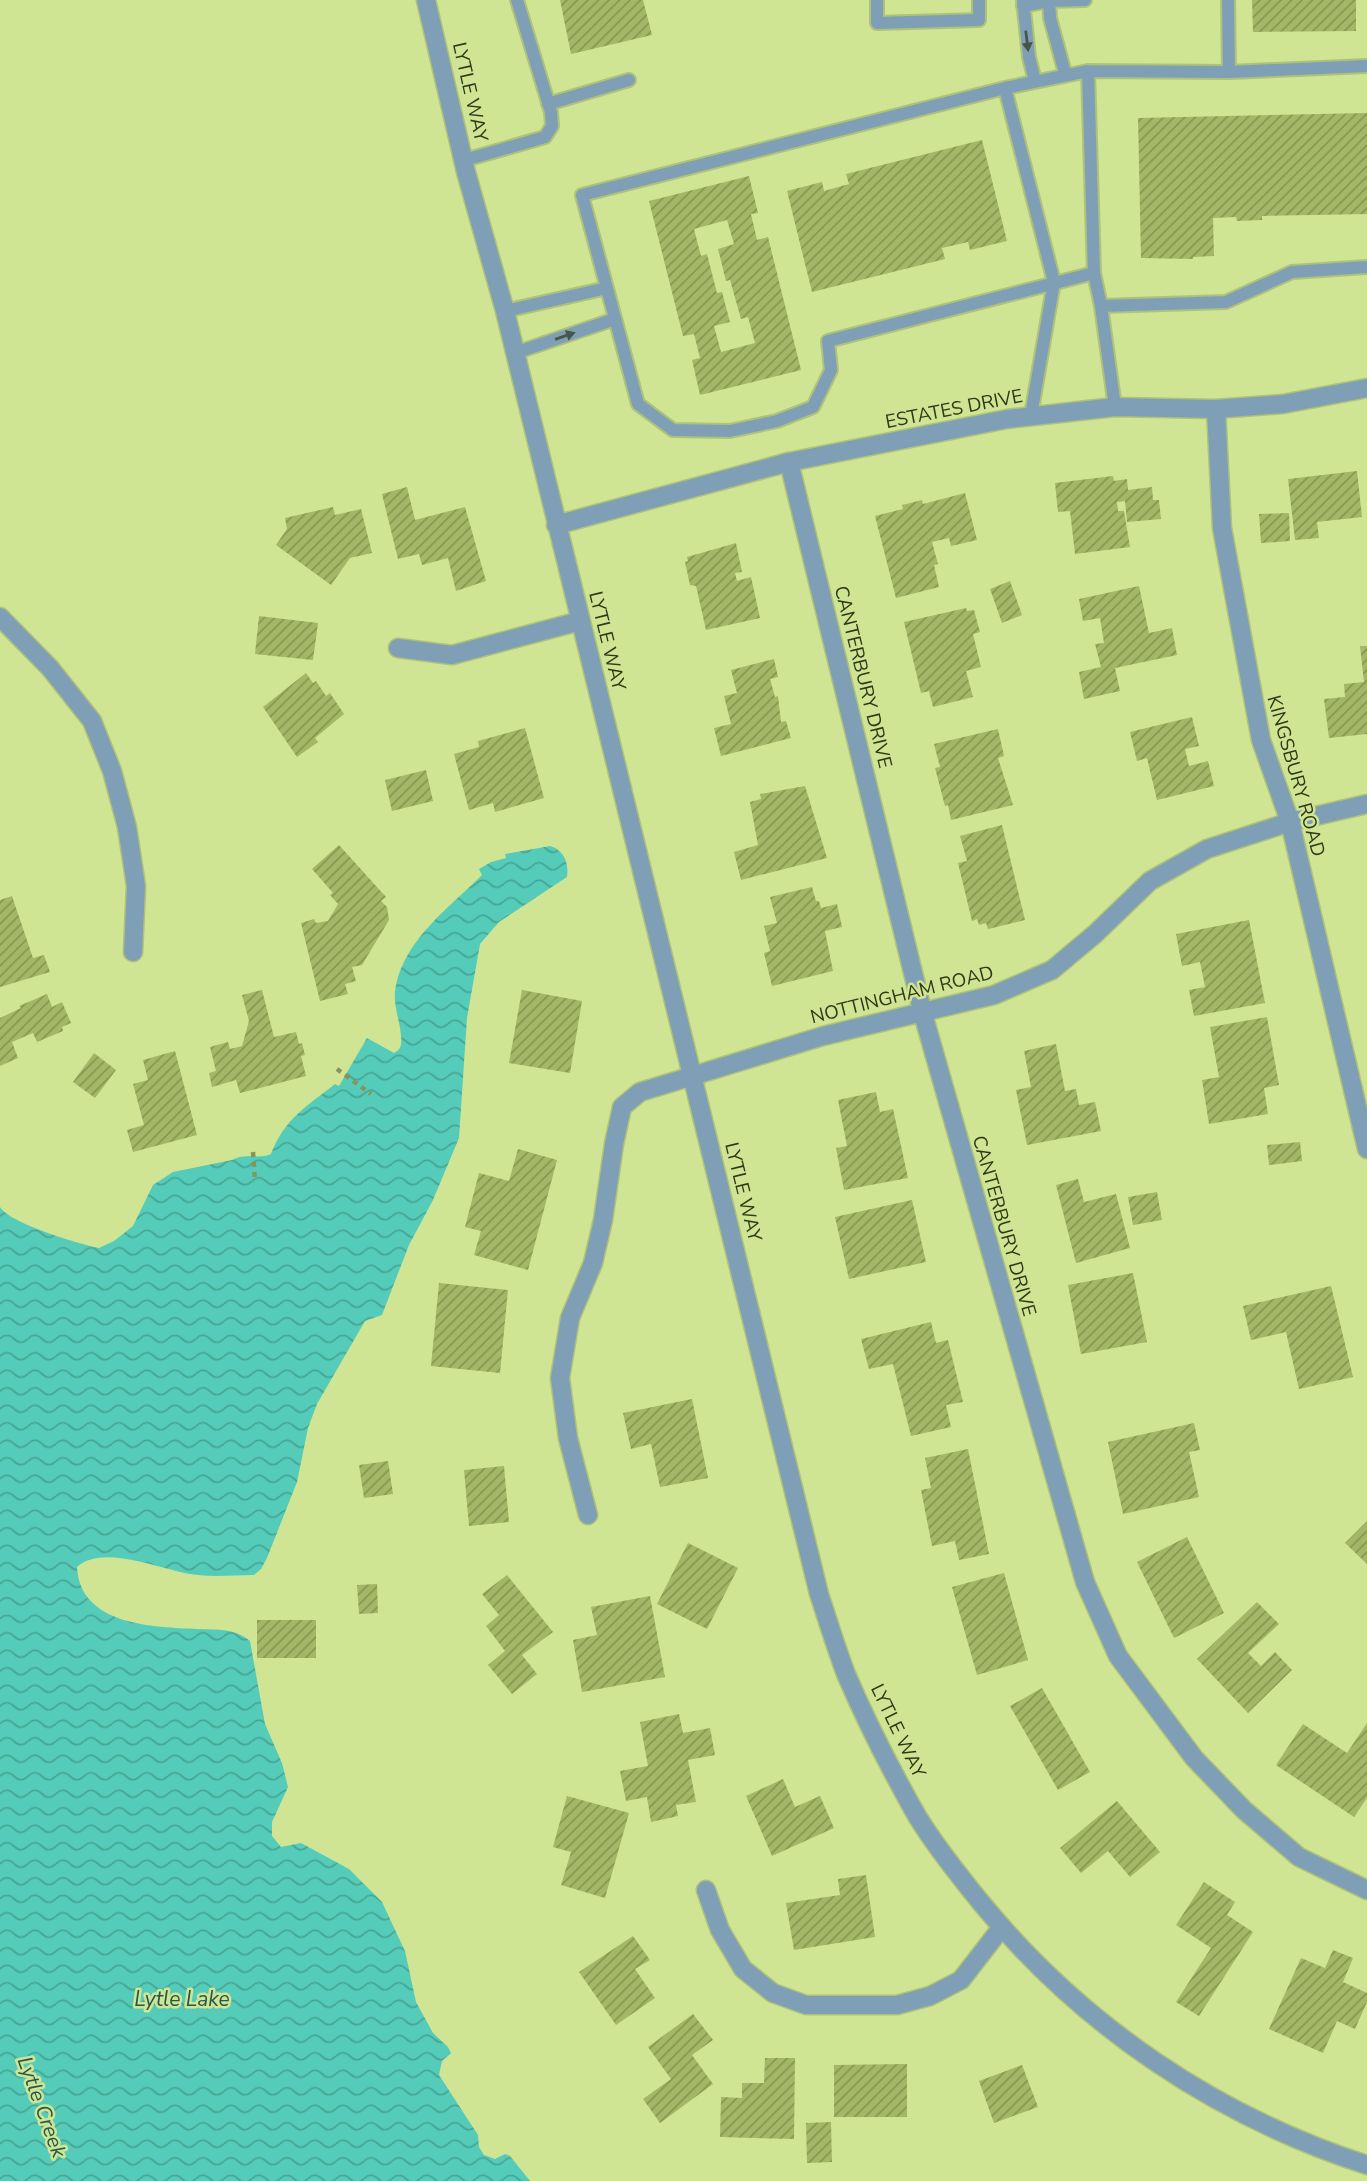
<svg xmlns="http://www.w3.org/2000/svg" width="1367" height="2181" font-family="'Nunito Sans',sans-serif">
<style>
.water{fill:url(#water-waves)}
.building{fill:url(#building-hatch);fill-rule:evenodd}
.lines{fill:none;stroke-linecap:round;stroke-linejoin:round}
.service-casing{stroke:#afc27a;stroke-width:16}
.minor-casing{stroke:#afc27a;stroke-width:21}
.tertiary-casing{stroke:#afc27a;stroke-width:21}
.path{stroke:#86965a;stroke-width:4.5;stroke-dasharray:5 5;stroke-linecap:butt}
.service{stroke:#7f9fb7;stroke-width:12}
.minor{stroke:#7f9fb7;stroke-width:18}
.tertiary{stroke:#7f9fb7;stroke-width:18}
.oneway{fill:#475646}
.labels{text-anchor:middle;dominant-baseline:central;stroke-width:5;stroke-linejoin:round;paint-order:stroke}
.street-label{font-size:19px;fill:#2f3716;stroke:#cfe593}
.water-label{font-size:21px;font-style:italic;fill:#25574f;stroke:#cfe593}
</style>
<defs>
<pattern id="water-waves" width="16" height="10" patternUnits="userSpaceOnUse" patternTransform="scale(1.75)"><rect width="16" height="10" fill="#55ccb9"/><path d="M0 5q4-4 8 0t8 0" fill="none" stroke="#47a695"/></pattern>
<pattern id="building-hatch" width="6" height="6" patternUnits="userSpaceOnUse" patternTransform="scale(1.75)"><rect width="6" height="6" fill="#a3b866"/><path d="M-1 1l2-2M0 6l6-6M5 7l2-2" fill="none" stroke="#859653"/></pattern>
</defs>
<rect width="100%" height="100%" fill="#cfe593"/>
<!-- water -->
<path class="water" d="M 550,846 C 564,850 569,863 567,877 L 499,922 L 480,944 L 467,1018 L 459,1138 L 433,1200 L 409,1245 L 382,1315 L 365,1321 L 317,1404 L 308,1428 L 297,1482 L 267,1558 L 261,1569 L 254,1575 C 235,1575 216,1577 198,1575 C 165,1572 104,1542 77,1567 C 80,1626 154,1627 198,1629 C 217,1630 235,1628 250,1641 L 265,1724 L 282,1763 L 288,1787 L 272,1822 L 272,1836 L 281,1847 L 301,1843 L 349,1869 L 382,1902 L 405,1951 L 416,2002 L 433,2033 L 448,2047 L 451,2053 L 442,2061 L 439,2075 L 478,2135 L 479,2147 L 484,2155 L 495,2159 L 505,2154 L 510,2156 L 530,2181 L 0,2181 L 0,1207 C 9,1223 79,1244 99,1248 L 114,1241 L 133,1226 L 153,1185 L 173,1172 L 232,1160 C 245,1152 258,1160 271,1154 C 285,1118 306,1107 335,1084 L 339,1086 L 367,1038 L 394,1053 C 398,1050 400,1050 401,1044 C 403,1025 391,1006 396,985 C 406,938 450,907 482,875 L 479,869 L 491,862 L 506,858 L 505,854 Z"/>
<!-- building -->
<path class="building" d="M 560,0 L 643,0 L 652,35 L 571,54 Z
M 1252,0 L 1356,0 L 1356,31 L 1253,32 Z
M 1367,113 L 1367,214 L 1262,216 L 1262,220 L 1237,221 L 1236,217 L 1213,218 L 1214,256 L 1193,257 L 1193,259 L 1141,258 L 1138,118 Z
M 982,140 L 1007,241 L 970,250 L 968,242 L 942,248 L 945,259 L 812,292 L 787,191 L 822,182 L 824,191 L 849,184 L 846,174 Z
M 749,176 L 758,213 L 751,214 L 757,240 L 768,237 L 801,370 L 700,395 L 692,360 L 700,358 L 694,334 L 683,336 L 649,201 ZM 727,220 L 734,244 L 718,249 L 726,281 L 730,280 L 741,319 L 748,317 L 755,343 L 721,352 L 714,326 L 730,322 L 722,292 L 717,293 L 707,254 L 701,256 L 694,229 Z
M 1357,471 L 1362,517 L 1317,522 L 1319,538 L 1295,540 L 1288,479 Z
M 1113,476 L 1114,481 L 1127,479 L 1128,490 L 1152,487 L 1153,500 L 1159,500 L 1161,519 L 1127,522 L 1125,501 L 1117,502 L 1118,511 L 1124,511 L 1130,547 L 1075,554 L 1070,511 L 1058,512 L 1055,483 Z
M 407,487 L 415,520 L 465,507 L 486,581 L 456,591 L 448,558 L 422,565 L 419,554 L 398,559 L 382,494 Z
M 965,493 L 977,540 L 951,546 L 949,538 L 932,542 L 938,564 L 934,565 L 939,587 L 896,598 L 875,516 L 903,509 L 902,505 L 922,500 L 923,504 Z
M 333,507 L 335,515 L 361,509 L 372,553 L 350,558 L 331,585 L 276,545 L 287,529 L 285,518 Z
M 1289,513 L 1290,541 L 1261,543 L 1259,514 Z
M 736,543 L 742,572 L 735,573 L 737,581 L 751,577 L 760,618 L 706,630 L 696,586 L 690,585 L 685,562 L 688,561 L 687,557 Z
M 1010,581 L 1022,615 L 1002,623 L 990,589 Z
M 1139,586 L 1149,633 L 1172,628 L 1177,655 L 1115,668 L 1120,691 L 1084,699 L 1079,672 L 1101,667 L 1095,644 L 1104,643 L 1100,618 L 1083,621 L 1079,599 Z
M 966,608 L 967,611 L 974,610 L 980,632 L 973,634 L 981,667 L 966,671 L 973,697 L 933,707 L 929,691 L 921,693 L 904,622 Z
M 259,616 L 318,623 L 313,660 L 255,654 Z
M 1360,646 L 1367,646 L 1367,734 L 1329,738 L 1324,699 L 1345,697 L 1344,684 L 1364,682 Z
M 774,659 L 778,677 L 770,679 L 775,697 L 778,696 L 781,722 L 786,721 L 791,738 L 721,756 L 714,728 L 731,724 L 724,696 L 737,693 L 731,670 Z
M 306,673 L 313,683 L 316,681 L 326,696 L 330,693 L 344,714 L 315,738 L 318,742 L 297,757 L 263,707 Z
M 1192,717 L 1199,746 L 1185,749 L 1189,766 L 1208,761 L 1214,786 L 1157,800 L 1147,758 L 1137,761 L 1130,732 Z
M 525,728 L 544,798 L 495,812 L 493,803 L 469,810 L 454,754 L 479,747 L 478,741 Z
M 998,729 L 1004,756 L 998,758 L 1013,805 L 951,820 L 948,805 L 945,806 L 935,768 L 940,767 L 934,744 Z
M 426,770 L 433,801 L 392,811 L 385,780 Z
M 805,786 L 827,858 L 741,880 L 734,852 L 758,845 L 750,802 L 761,799 L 760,794 Z
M 1002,825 L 1025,920 L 988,929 L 986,923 L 979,925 L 977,919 L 972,921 L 958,863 L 967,861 L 960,836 Z
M 339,845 L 386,897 L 381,901 L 387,907 L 389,920 L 362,965 L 352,967 L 356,981 L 345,984 L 348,994 L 320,1001 L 301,923 L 314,919 L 316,923 L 328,921 L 338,904 L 330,895 L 333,893 L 312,869 Z
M 812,887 L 816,901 L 819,901 L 821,908 L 837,904 L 842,927 L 825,931 L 833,971 L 772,986 L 764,953 L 770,951 L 764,926 L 777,923 L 770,897 Z
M 12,896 L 33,958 L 44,955 L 50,972 L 0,987 L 0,900 Z
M 1249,920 L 1265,1003 L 1194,1016 L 1189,990 L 1205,987 L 1200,962 L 1182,966 L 1176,934 Z
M 262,990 L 274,1037 L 296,1032 L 299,1044 L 302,1043 L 305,1055 L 301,1056 L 306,1076 L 240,1093 L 236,1080 L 212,1087 L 209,1073 L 216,1071 L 210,1047 L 228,1042 L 230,1049 L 242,1046 L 249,1021 L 242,995 Z
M 522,990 L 582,1001 L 570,1073 L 509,1063 Z
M 47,994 L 52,1007 L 62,1002 L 71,1023 L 62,1027 L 63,1031 L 37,1042 L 33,1033 L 12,1042 L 18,1058 L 0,1066 L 0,1018 L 21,1008 L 19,1006 Z
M 1267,1017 L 1279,1085 L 1264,1088 L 1268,1114 L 1209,1124 L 1202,1080 L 1219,1077 L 1210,1027 Z
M 1056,1044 L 1065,1091 L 1076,1089 L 1079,1105 L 1095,1102 L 1101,1131 L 1027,1145 L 1016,1090 L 1031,1087 L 1024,1051 Z
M 175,1051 L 197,1135 L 133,1152 L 127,1130 L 144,1125 L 133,1084 L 148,1080 L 143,1060 Z
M 94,1053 L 116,1070 L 95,1098 L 73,1082 Z
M 876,1092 L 880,1112 L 893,1109 L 908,1178 L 844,1190 L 836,1148 L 847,1146 L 838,1100 Z
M 1300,1142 L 1302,1161 L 1269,1165 L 1267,1145 Z
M 518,1149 L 557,1160 L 528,1270 L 474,1255 L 481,1231 L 465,1227 L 479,1173 L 509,1181 Z
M 1078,1179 L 1084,1202 L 1116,1194 L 1130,1248 L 1076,1263 L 1056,1185 Z
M 1157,1192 L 1162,1220 L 1133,1225 L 1128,1197 Z
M 912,1200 L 926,1262 L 849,1279 L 835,1217 Z
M 1133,1273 L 1147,1342 L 1081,1354 L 1068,1285 Z
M 439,1283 L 508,1290 L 500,1373 L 431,1366 Z
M 1331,1286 L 1353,1377 L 1299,1389 L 1286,1332 L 1251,1340 L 1243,1306 Z
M 931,1322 L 936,1343 L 948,1340 L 963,1402 L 946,1405 L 951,1427 L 911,1436 L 893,1364 L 869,1369 L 861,1339 Z
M 692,1399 L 708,1478 L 660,1487 L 651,1444 L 631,1449 L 623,1413 Z
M 1194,1423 L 1200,1450 L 1189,1452 L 1199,1497 L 1123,1514 L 1108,1442 Z
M 968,1449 L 989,1554 L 959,1560 L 955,1541 L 932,1546 L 921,1490 L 931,1488 L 925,1458 Z
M 388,1461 L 393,1494 L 364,1498 L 359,1465 Z
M 504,1466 L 509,1522 L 469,1526 L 464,1470 Z
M 1367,1521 L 1367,1564 L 1345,1543 Z
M 1187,1537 L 1224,1613 L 1174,1638 L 1137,1562 Z
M 688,1543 L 738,1568 L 707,1629 L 657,1604 Z
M 1004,1573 L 1028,1660 L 977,1675 L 952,1587 Z
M 507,1575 L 553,1632 L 522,1655 L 537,1674 L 512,1694 L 488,1665 L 505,1651 L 486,1626 L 499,1615 L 482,1594 Z
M 377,1584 L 378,1613 L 359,1614 L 357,1585 Z
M 650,1596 L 665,1677 L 582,1692 L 573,1640 L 597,1635 L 591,1607 Z
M 1257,1602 L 1279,1624 L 1248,1653 L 1261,1666 L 1275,1652 L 1292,1670 L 1248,1713 L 1197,1659 Z
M 257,1620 L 316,1620 L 316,1658 L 257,1658 Z
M 1042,1688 L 1090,1772 L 1058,1790 L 1010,1706 Z
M 679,1714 L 683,1733 L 710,1728 L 715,1755 L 688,1760 L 696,1802 L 676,1805 L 678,1816 L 651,1822 L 647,1797 L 626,1801 L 620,1771 L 648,1766 L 640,1722 Z
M 1367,1723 L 1367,1798 L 1354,1817 L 1276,1765 L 1303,1724 L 1347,1753 Z
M 783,1779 L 795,1807 L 820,1796 L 834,1828 L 772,1856 L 746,1796 Z
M 567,1796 L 629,1813 L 605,1898 L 561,1885 L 571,1852 L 553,1847 Z
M 1117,1801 L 1160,1852 L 1130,1877 L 1108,1851 L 1081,1873 L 1060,1848 Z
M 866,1875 L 875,1937 L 794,1950 L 786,1903 L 840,1895 L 838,1879 Z
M 1204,1882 L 1235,1902 L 1227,1915 L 1253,1932 L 1199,2016 L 1176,2002 L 1211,1948 L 1176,1925 Z
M 633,1936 L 650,1960 L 635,1969 L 655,1998 L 616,2025 L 579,1972 Z
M 1333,1950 L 1353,1958 L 1343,1982 L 1367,1993 L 1367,2002 L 1355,2029 L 1337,2021 L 1323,2053 L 1269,2029 L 1301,1958 L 1325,1968 Z
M 693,2014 L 713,2040 L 692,2055 L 713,2084 L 660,2123 L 643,2099 L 671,2079 L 648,2047 Z
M 765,2058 L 795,2058 L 794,2139 L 720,2137 L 721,2097 L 742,2098 L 742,2083 L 764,2083 Z
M 907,2064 L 907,2117 L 834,2117 L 834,2065 Z
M 1022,2065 L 1038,2107 L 994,2123 L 979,2081 Z
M 831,2122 L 832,2162 L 807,2163 L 806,2123 Z"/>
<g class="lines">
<defs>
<path id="service" d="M 877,0 L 877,23 L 979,20 L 979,0
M 1023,0 L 1029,57 L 1035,81
M 1049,0 L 1050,18 L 1065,73
M 1228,0 L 1229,72
M 1023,6 L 1049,1 L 1085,0
M 1088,71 L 1005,88 L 582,195 L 638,404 L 673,430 L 730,431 L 777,421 L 813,407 L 831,370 L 828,341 L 1094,273
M 1005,88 L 1054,282 L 1031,415
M 548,104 L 629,80
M 465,160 L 545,137 L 552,126 L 551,112 L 517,0
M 1101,306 L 1226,302 L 1292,272 L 1367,267
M 505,311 L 607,288
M 515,353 L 615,319
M 1115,407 L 1101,306 L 1094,273 L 1088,71 L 1229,72 L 1367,66"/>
<path id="minor" d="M 1216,409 L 1222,528 L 1261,740 L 1290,822 L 1367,1149
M 789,462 L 923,1014 L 1085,1582 L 1118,1656 L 1194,1758 L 1244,1810 L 1299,1857 L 1367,1890
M 0,617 L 50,668 L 92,721 L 112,771 L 127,827 L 136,886 L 133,952
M 398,648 L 452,655 L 580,621
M 588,1515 L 568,1438 L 560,1378 L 570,1318 L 593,1263 L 603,1220 L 614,1144 L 622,1107 L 640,1092 L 823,1036 L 994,995 L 1052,970 L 1095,934 L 1150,881 L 1207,849 L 1290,822 L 1367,804
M 706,1890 L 720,1930 L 743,1969 L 773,1993 L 806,2005 L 897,2005 L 930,1996 L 961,1980 L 1002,1927"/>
<path id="tertiary" d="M 426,0 L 466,172 L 505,311 L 819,1594 C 828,1621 836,1648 846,1674 C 867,1723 891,1770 917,1816 C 936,1847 960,1877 983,1905 C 1084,2027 1216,2116 1367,2165
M 556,525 L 789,462 L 1007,419 L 1115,407 L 1216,409 L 1283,404 L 1367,388"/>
</defs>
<!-- service casing -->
<use href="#service" class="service-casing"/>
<!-- minor casing -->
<use href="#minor" class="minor-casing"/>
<!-- tertiary casing -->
<use href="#tertiary" class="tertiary-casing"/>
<!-- path -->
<path class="path" d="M 337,1069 L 371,1094
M 253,1152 L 255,1182"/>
<!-- service -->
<use href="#service" class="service"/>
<!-- minor -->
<use href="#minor" class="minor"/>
<!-- tertiary -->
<use href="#tertiary" class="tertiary"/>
</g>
<!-- one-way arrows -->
<defs><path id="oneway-solid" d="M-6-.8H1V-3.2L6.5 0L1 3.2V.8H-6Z" transform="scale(1.75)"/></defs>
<g class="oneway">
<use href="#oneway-solid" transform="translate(1027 41) rotate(83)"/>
<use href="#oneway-solid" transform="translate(565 336) rotate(-19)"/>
</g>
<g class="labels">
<!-- street labels -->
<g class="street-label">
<text transform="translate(470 92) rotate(77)">LYTLE WAY</text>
<text transform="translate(954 409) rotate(-11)">ESTATES DRIVE</text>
<text transform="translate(607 641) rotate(76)">LYTLE WAY</text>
<text transform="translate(863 677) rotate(76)">CANTERBURY DRIVE</text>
<text transform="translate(1296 776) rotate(74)">KINGSBURY ROAD</text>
<text transform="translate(902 995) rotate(-14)">NOTTINGHAM ROAD</text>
<text transform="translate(743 1192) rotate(76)">LYTLE WAY</text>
<text transform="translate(1004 1226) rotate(74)">CANTERBURY DRIVE</text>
<text transform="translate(898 1731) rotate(64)">LYTLE WAY</text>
</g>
<!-- water labels -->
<g class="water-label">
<text x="182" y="1999">Lytle Lake</text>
<text transform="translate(42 2107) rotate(70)">Lytle Creek</text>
</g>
</g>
</svg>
